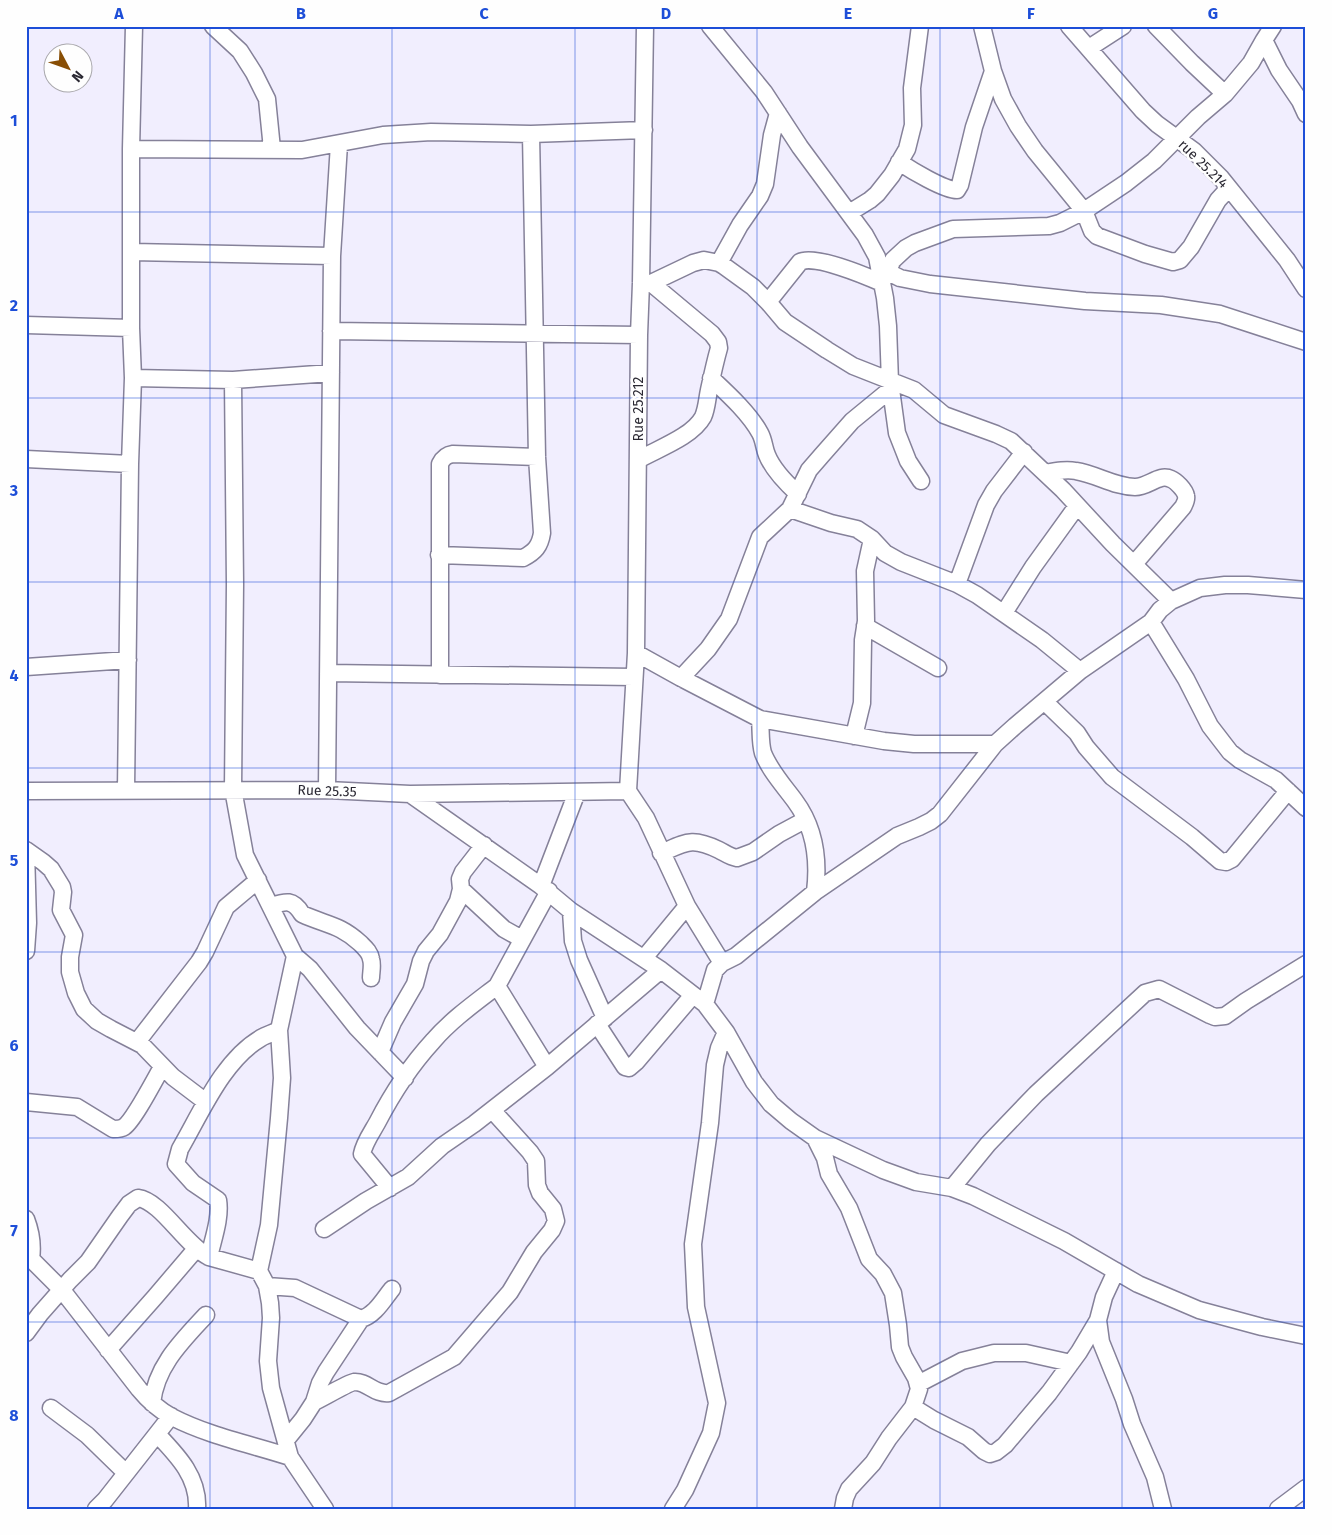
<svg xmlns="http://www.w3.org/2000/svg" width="1332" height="1535" font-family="'Fira Sans',sans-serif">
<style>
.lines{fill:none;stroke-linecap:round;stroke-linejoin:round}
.street-casing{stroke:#858199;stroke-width:19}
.street{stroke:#fff;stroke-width:16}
.grid{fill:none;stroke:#1d4ed8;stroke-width:1;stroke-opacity:0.55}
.labels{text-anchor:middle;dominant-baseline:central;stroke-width:5;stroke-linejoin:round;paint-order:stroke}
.street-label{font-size:14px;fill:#2a2832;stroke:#fefefe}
.neatline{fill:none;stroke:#1d4ed8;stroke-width:2}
.grid-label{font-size:16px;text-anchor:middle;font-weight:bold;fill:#1d4ed8}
</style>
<rect width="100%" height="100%" fill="#f1eefe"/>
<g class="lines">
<defs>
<path id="street" d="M 213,26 L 240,51 L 254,73 L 267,99 L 272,149
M 710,26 L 764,92 L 800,147 L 865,235 L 877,257 L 885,298 L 888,326 L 890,382 L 897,433 L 908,461 L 921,481
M 982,26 L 993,71 L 1003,99 L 1018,126 L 1035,151 L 1084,211 L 1092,231 L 1097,236 L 1145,254 L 1173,262 L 1180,260 L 1191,247 L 1218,200 L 1229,188
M 1069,26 L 1143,111 L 1157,124 L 1194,151 L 1221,178 L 1287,260 L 1306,289
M 1156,26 L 1192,63 L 1225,94
M 1264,40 L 1279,70 L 1300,101 L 1306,114
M 1089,48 L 1123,26
M 131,149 L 302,150 L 383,135 L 431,132 L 531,134 L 644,130
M 899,162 C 911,170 944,190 957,190 L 960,185 L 974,127 L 993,71
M 849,213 L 870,200 L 877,194 L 892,175 L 907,149 L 913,125 L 912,88 L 920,26
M 132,252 L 332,256
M 719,263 L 740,225 L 760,196 L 765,184 L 772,135 L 778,113
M 880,268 L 900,278 L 930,284 L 1085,301 L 1161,305 L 1220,314 L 1306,342
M 887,272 L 893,260 L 906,248 L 915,243 L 953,229 L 1049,226 L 1060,223 L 1084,211 L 1126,183 L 1154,161 L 1198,117 L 1225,94 L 1251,63 L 1264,40 L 1273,26
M 641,283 L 651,283 L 693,263 L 704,260 L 719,263 L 724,266 L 753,287 L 768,302 L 785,322 L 827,350 L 853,366 L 914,390 L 944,415 L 996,434 L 1011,441 L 1063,490 L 1113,544 L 1171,601
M 768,302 L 800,262 C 814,254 866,276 882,283
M 26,325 L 131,328
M 331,331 L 639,335
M 133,378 L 233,380 L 331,373
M 711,378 C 728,394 749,413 760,433 C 764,440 764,448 767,455 C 773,470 786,483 798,494
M 233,380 L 235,584 L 233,789 L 245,855 L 295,956 L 279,1030 L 282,1078 L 279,1118 L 269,1225 L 259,1271 L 267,1286 L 270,1303 L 271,1318 L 268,1361 L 271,1388 L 290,1457 L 325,1509
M 26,459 L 130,464
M 638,460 C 657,449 692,437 703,417 C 707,408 707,399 709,390 C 712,376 715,362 719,348 L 718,342 L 712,334 L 651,283
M 1045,473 C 1056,471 1066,469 1076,471 C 1096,474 1115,487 1135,487 C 1149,487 1159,473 1171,479 C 1176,481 1185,490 1186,496 C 1187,500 1185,503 1183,507 L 1134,564
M 790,509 L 831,523 L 857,529 L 872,539 L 885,553 L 901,562 L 957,584 L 977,595 L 1042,640 L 1080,671
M 439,555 L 523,558 C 535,552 540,546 542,533 L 537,457 L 531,134
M 957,584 L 986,505 L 994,491 L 1024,452
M 1004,613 L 1033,567 L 1077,506
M 1151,622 L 1186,679 L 1210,726 L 1230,752 L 1240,760 L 1276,780 L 1306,808
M 865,626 L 938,668
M 636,653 L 681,678 L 760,719 L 884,741 L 914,744 L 995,744
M 26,667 L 128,660
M 328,673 L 634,677
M 440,675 L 440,464 C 443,458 446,455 453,454 L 537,457
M 681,678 L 708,649 L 729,619 L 760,537 L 790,509 L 809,470 L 822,455 L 852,421 L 891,389
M 1045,702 L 1077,733 L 1086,747 L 1112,777 L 1192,837 L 1220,861 L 1226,862 L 1232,859 L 1288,791
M 760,719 C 761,730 760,743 763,753 C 770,771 784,786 795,801 C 815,828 819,860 815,892
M 854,736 L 862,703 L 863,640 L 866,621 L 865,571 L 872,539
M 126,790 L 130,464 L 133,378 L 131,328 L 131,149 L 134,26
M 327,790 L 332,256 L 339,144
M 26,791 L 327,790 L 410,794 L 628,791
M 628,791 L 646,818 L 687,906 L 722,963 L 715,970 L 705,1004 L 726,1032 L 754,1082 L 771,1104 L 791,1121 L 815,1138 L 883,1170 L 916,1182 L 952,1188 L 973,1196 L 1064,1241 L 1138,1284 L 1199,1310 L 1262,1327 L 1306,1336
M 628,791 L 636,653 L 639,335 L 641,283 L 645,26
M 410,794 L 541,886 L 571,911 L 661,970 L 705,1004
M 26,850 L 43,862 L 51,869 L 62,887 L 63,892 L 61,910 L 74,935 L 70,957 L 70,972 L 76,993 L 84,1009 L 97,1021 L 111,1029 L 142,1045 L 173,1077 L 206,1102
M 26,850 L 28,923 L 26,951
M 661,853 C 687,842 692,837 719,850 C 725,853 730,857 737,858 L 753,852 L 779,834 L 805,820
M 541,886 L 577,792
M 461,889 L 504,929 L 522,939
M 271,906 C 286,901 293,899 302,914 C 326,925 339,924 360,943 C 365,948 370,952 371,959 C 373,965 371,972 371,978
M 571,911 L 573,941 L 579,960 L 605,1018
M 295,956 L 310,969 L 357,1028 L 405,1078
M 644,958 L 687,906
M 722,963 L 736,956 L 815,892 L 897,836 L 919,827 L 931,821 L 940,814 L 995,744 L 1015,726 L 1080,671 L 1151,622 L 1160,610 L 1171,601 L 1200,588 L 1225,585 L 1248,585 L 1306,590
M 597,1024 L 625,1067 L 629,1068 L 636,1062 L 693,995
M 137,1042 L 199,962 L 205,952 L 226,907 L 258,880
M 380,1052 L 393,1022 L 415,984 L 421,961 L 426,951 L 440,934 L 458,901 L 461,889 L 460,879 L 463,872 L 484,845
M 547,1067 L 497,986 L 549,891
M 26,1102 L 77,1107 L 113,1129 C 116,1129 121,1129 124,1127 C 134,1120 155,1079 162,1067
M 815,1138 L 825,1158 L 829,1174 L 849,1208 L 869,1259 L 883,1274 L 893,1293 L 898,1325 L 900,1347 L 904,1357 L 916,1378 L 919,1389 L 913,1407 L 889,1438 L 873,1463 L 849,1489 L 845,1498 L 843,1509
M 390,1188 L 362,1154 C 364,1143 372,1132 377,1123 C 392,1094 411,1065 433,1041 C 451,1020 475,1003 497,986
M 952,1188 L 988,1144 L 1036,1094 L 1145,993 L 1159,989 L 1210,1015 L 1215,1017 L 1225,1016 L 1246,1001 L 1306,964
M 26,1219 C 31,1232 33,1245 31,1259 L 62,1290 L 139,1389 C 148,1400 159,1410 172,1417 C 209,1436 250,1444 290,1457
M 324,1229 L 366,1201 L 408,1177 L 442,1146 L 474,1124 L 547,1067 L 661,970
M 209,1257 L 259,1271
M 1116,1271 L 1104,1297 L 1098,1320 L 1101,1342 L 1124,1399 L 1132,1424 L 1155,1477 L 1163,1509
M 267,1286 L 295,1288 L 361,1319 L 326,1372 L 320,1383 L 314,1402 L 303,1419 L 286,1440
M 361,1319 C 375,1315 383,1300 392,1289
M 26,1333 L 40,1314 L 70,1280 L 88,1262 L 120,1216 L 129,1204 L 138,1198 C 161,1201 185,1245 209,1257 C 213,1239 221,1218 218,1200 L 193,1183 L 176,1164 L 180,1149 C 201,1113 223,1060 261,1038 C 266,1035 273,1033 279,1030
M 108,1350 L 155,1297 L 196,1249
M 918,1384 L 962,1361 L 994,1353 L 1026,1353 L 1071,1363
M 314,1402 C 321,1399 348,1383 354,1382 C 367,1381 375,1395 389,1393 L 454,1357 L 510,1292 L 534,1252 L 552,1230 L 556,1221 L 553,1209 L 540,1193 L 537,1185 L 536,1161 L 530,1152 L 492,1110
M 152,1403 C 156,1366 182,1341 206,1315
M 913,1407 L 934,1420 L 968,1437 L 984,1451 L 990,1454 L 996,1452 L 1005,1445 L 1049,1393 L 1079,1352 L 1098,1320
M 51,1408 L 87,1435 L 126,1473
M 157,1434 C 177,1455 199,1477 197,1509
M 96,1509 L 105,1500 L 171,1416
M 673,1509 L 685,1490 L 711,1433 L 717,1403 L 696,1307 L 693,1244 L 710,1123 L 715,1065 L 719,1048 L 726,1032
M 1278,1509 L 1306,1488"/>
</defs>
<!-- street casing -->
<use href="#street" class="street-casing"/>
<!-- street -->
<use href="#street" class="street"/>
</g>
<!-- grid -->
<path class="grid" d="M 210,26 L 210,1509M 392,26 L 392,1509M 575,26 L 575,1509M 757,26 L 757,1509M 940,26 L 940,1509M 1122,26 L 1122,1509M 26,212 L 1306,212M 26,398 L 1306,398M 26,582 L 1306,582M 26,768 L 1306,768M 26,952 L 1306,952M 26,1138 L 1306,1138M 26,1322 L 1306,1322"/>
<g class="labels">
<!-- street labels -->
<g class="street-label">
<text transform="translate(1203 164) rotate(44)">rue 25.214</text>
<text transform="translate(638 409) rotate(-90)">Rue 25.212</text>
<text transform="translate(327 791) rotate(2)">Rue 25.35</text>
</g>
</g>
<!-- border -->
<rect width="1332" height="1535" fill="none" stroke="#fefefe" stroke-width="55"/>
<!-- north arrow -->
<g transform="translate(68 68) rotate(131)"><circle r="24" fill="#fefefe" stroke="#a9a8ac"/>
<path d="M0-4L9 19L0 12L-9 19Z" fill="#884e05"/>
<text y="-8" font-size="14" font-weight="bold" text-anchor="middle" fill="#2a2832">N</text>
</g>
<rect x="28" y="28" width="1276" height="1480" class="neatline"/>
<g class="grid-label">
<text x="119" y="19">A</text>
<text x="301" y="19">B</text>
<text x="484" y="19">C</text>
<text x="666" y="19">D</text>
<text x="848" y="19">E</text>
<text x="1031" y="19">F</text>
<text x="1213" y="19">G</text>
<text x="14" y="126">1</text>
<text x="14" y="311">2</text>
<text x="14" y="496">3</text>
<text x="14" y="681">4</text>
<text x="14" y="866">5</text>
<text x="14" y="1051">6</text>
<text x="14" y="1236">7</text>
<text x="14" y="1421">8</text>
</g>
</svg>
